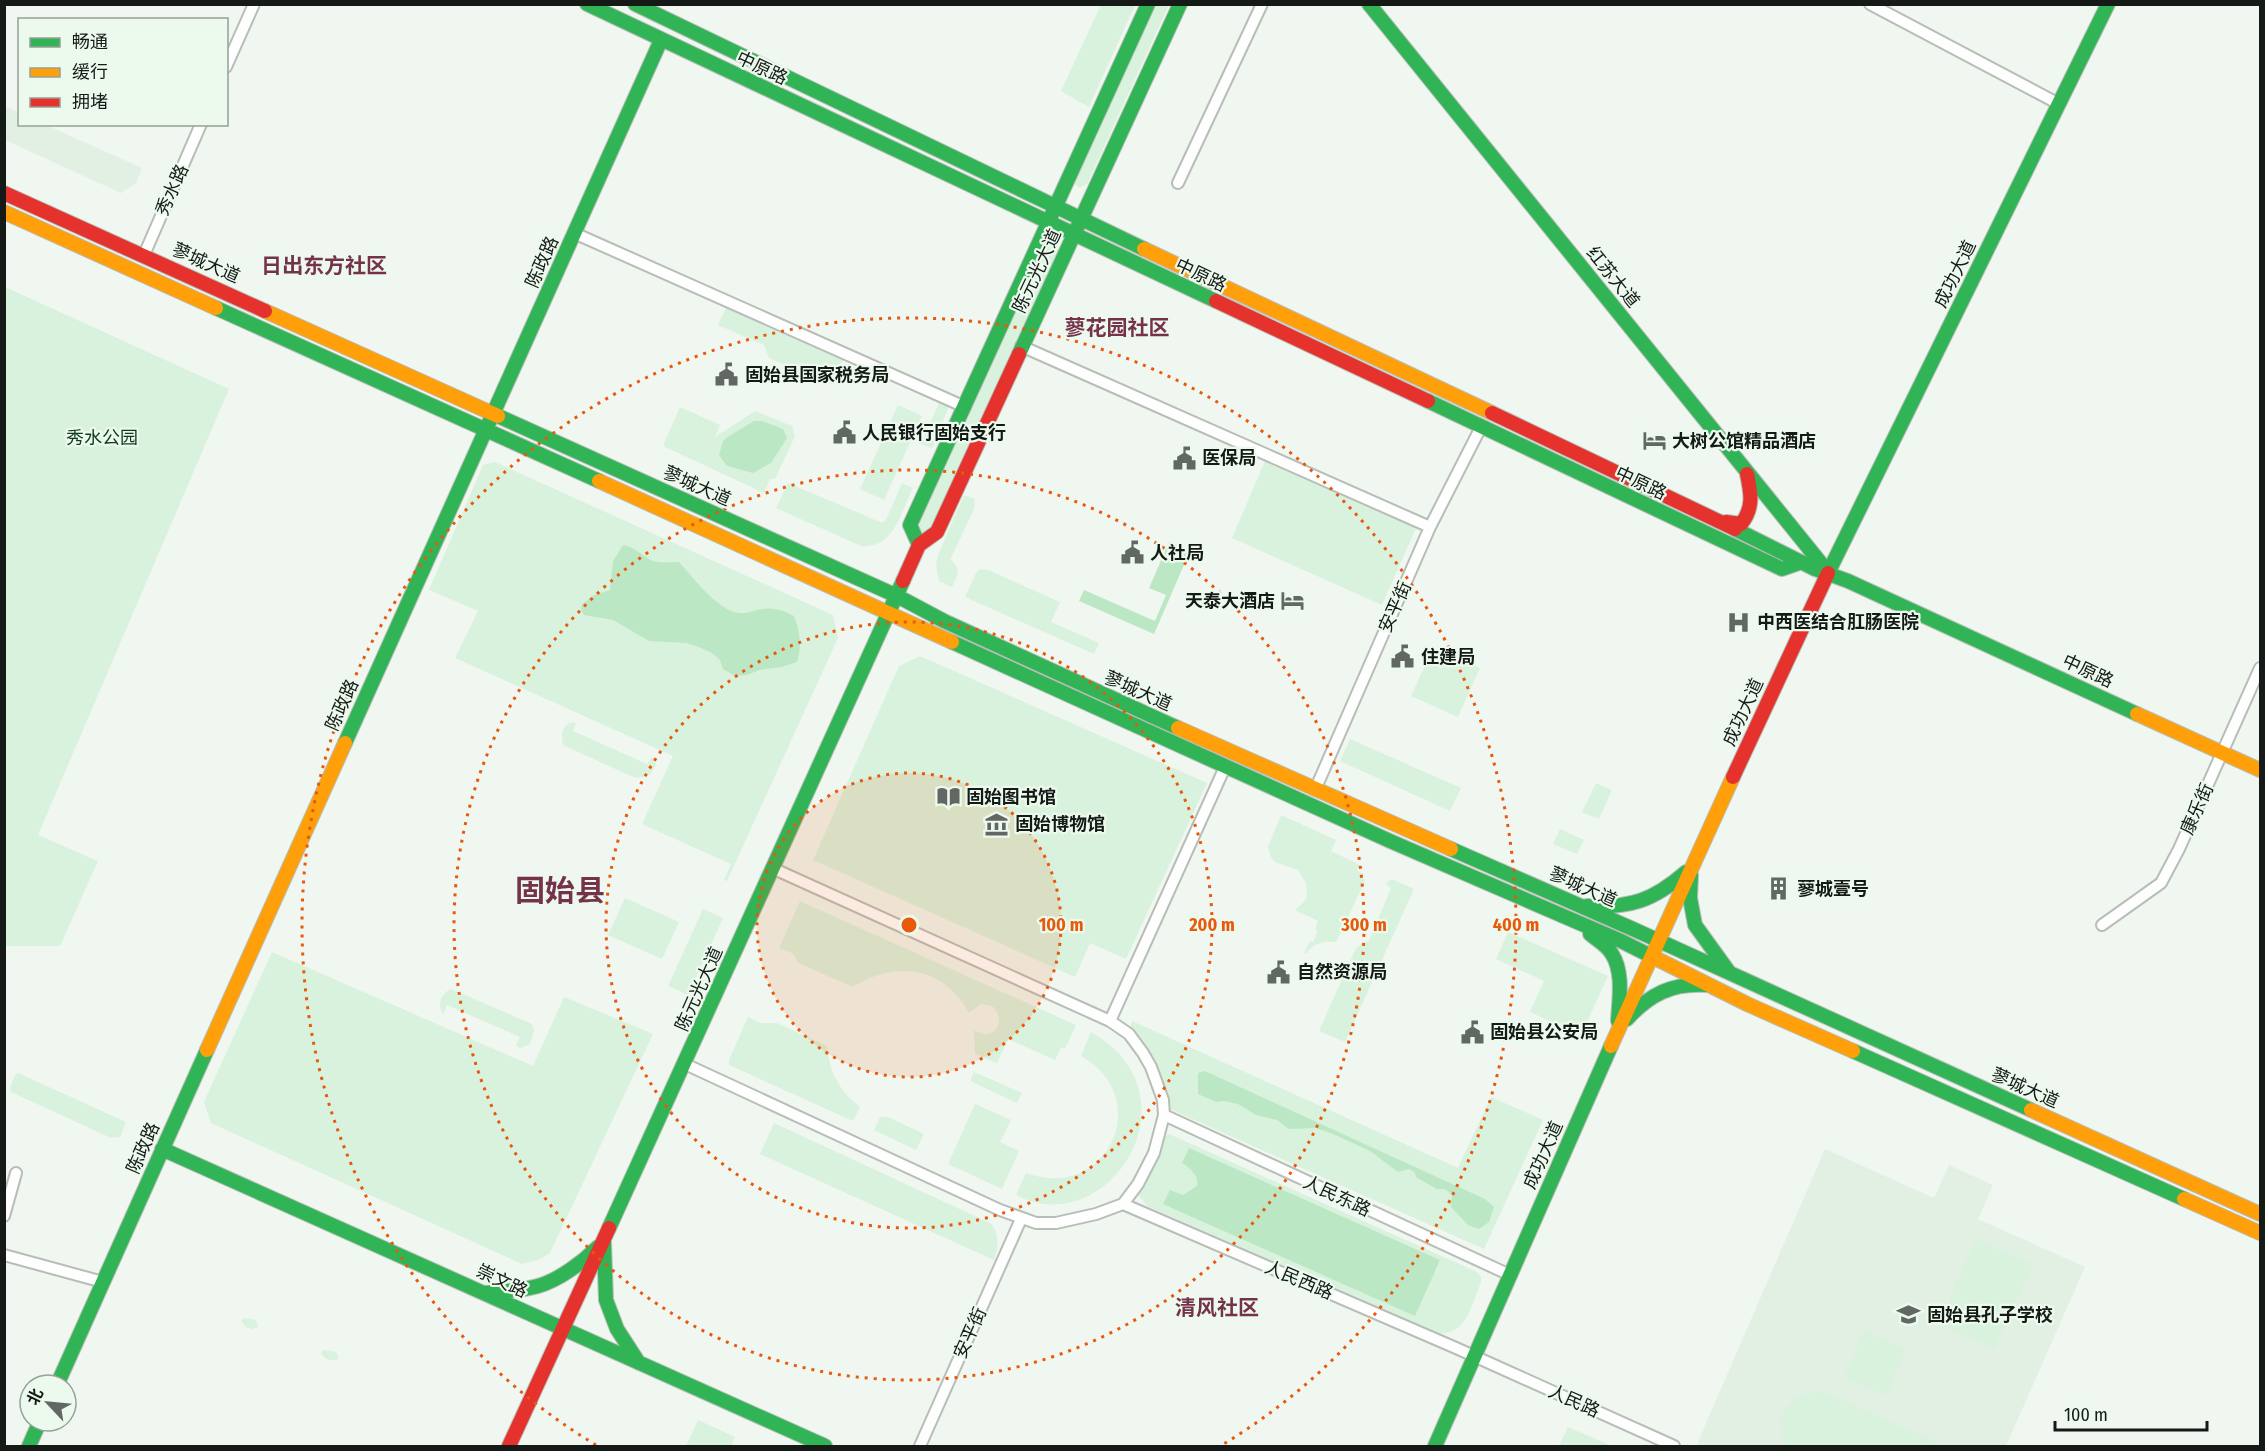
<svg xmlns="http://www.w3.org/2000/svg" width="2265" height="1451" font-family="'Fira Sans Condensed','Noto Sans SC',sans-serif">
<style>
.built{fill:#e2f0e4}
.green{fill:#d9f2dd}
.water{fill:#bce7c4}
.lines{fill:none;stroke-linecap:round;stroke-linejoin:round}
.street-casing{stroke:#b8bdb8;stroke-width:14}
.fast-casing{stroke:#b8bdb8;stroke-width:16}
.slow-casing{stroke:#b8bdb8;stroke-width:16}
.jam-casing{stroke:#b8bdb8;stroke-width:16}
.street{stroke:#fdfefd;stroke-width:10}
.fast{stroke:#30b455;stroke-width:14}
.slow{stroke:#ff9f0a;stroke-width:14}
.jam{stroke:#e5322d;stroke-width:14}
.ring{fill:none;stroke:#e8590c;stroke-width:3;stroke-dasharray:3 6}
.labels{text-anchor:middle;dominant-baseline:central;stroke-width:4.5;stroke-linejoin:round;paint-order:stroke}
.street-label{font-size:18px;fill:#161a17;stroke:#ecfaee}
.poi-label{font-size:18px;font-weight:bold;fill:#161a17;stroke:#ecfaee;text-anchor:start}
.park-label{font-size:18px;fill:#103b1d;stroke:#ecfaee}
.quarter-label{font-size:21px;font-weight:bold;fill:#77324b;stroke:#ecfaee}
.town-label{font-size:30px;font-weight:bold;fill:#77324b;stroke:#ecfaee}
.centre{fill:#e8590c;stroke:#ecfaee;stroke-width:3}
.ring-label{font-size:18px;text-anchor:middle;font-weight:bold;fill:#e8590c;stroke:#ecfaee;stroke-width:4.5;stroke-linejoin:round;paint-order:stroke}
</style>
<rect width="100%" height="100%" fill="#f0f6f0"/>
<!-- built -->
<path class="built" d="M 4,106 L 19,112 L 20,124 L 46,125 L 142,168 L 136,183 L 121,193 L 5,140 Z
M 1825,1149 L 1934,1198 L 1949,1165 L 1993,1185 L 1978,1219 L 2085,1267 L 2006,1446 L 1704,1446 L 1697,1444 Z"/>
<!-- green -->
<path class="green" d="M 1101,5 L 1135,5 L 1089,107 L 1061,91 Z
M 1151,5 L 1169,5 L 1087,184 L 1079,188 L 1073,182 Z
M 1054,246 L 1058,248 L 1059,252 L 932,528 L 923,533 L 918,529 L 918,523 L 1043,254 L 1047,247 Z
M 5,287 L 229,389 L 38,835 L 98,861 L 60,946 L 5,946 Z
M 727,305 L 844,358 L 832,385 L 769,358 L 764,345 L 718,325 Z
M 940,401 L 949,406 L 932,448 L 921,444 Z
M 898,405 L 922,416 L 884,500 L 860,489 Z
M 680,407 L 720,425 L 715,437 L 755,411 L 792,426 L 795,436 L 775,479 L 770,479 L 764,493 L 663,446 Z
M 1265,461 L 1416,528 L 1382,605 L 1232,538 Z
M 495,462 L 833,615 L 838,638 L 727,881 L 724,880 L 731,864 L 642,824 L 673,756 L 455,658 L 478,611 L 429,590 L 483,465 Z
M 788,483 L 880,522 L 884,522 L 887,518 L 902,483 L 913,488 C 901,512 894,549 861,546 L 776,508 Z
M 964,495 L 975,499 L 974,509 L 950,560 C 963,568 957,576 952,587 L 939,581 L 936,565 L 938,555 Z
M 980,569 L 988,570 L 1060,602 L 1051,622 L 1099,643 L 1094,654 L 965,597 L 976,573 Z
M 1433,648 L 1480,668 L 1458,717 L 1411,696 Z
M 920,656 L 1207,783 L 1126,959 L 1090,943 L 1075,977 L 813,860 L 899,666 Z
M 572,722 L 576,723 L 573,731 L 647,764 L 652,757 L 656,764 C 651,776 647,779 633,777 L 563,745 C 561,735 562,725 572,722 Z
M 1350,739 L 1461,788 L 1450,811 L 1340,761 Z
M 1596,783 L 1612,790 L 1599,819 L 1582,812 Z
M 1281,815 L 1336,840 L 1331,851 L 1360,865 L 1357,870 L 1361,873 L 1365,881 L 1336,942 C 1325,941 1312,943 1306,954 L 1304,953 L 1310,941 L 1313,942 L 1318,931 L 1315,929 L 1318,921 L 1295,910 L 1304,902 L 1307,897 L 1306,883 L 1298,870 L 1275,862 L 1271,858 L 1268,847 Z
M 1560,829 L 1584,840 L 1577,854 L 1553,844 Z
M 1392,879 L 1414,889 L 1345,1042 L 1319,1031 L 1356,948 L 1361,944 L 1369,941 L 1391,888 L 1387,885 L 1387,882 Z
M 625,898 L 679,922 L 662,959 L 608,935 Z
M 800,901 L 1076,1025 L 1065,1049 L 1061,1047 L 1055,1060 L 1008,1039 L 997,1063 L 975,1054 L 974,1030 C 994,1042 1008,1022 992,1006 L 981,1004 L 969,1013 C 943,966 896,960 853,987 L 798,963 L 794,954 L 779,948 Z
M 703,909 L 723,918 L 688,995 L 668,986 Z
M 1508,932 L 1608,976 L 1581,1035 L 1530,1012 L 1544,981 L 1496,959 Z
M 272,952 L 533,1066 L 564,997 L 653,1034 L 550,1253 L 538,1260 L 522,1264 L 211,1123 L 204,1102 Z
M 451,989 L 532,1024 L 534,1031 L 530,1044 L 520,1048 L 516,1046 L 520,1037 L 447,1005 L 443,1014 C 437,1005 441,993 451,989 Z
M 748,1017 L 761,1023 L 777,1023 L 827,1046 C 829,1071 839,1091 860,1107 L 853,1121 L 729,1065 L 729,1060 Z
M 1132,1021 L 1458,1168 L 1491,1097 L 1543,1120 L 1484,1249 L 1163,1106 L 1163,1100 L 1129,1034 Z
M 1091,1032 C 1203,1096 1107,1243 1016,1195 L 1026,1173 C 1107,1203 1156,1098 1081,1056 Z
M 974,1072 L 1022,1093 L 1017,1103 L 970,1081 Z
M 18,1073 L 126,1122 L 120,1137 L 111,1138 L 11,1092 L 10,1088 L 15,1075 Z
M 975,1104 L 1011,1120 L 1000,1142 L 1019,1151 L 1002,1189 L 948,1164 Z
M 880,1117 L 888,1117 L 924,1134 L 916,1150 L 874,1130 Z
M 774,1123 L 992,1224 C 999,1237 999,1246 994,1260 L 760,1154 Z
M 1169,1134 L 1477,1272 L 1481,1277 L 1481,1282 C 1471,1305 1467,1337 1436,1333 L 1147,1206 L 1138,1195 L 1165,1136 Z
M 1976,1239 L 2033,1264 L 1995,1349 L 1939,1324 Z
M 244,1318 L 256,1320 L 258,1327 L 253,1329 L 246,1327 L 241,1321 Z
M 1864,1331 L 1906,1349 L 1886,1396 L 1844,1378 Z
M 323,1350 L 336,1352 L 338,1356 L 337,1360 C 330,1361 324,1359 321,1353 Z
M 1815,1392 L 1823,1392 L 1946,1446 L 1788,1446 C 1770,1420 1786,1396 1815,1392 Z
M 698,1420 L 735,1437 L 731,1446 L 686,1446 Z
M 1568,1427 L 1612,1446 L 1559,1446 Z"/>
<!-- water -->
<path class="water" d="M 754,421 L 762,421 L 783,429 L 787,438 L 771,463 L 753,473 L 727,466 L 719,455 L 723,441 L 726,438 Z
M 1169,542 L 1190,551 L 1154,634 L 1079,601 L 1084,590 L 1155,621 L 1166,595 L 1149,588 Z
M 623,545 C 634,547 639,553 649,559 C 657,564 670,562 679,562 C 692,576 718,611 739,613 C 748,614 754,610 762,609 C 773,607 784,610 794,616 C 800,631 802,646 797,662 L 782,667 L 759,670 L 747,675 L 735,676 L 723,669 L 720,660 L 712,653 L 701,648 L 687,643 L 649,641 L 613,620 L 584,615 L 581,609 L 582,604 L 594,595 L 610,590 L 613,561 Z
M 1205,1071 L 1485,1199 L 1494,1207 L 1489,1222 L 1479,1229 L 1468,1225 L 1451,1207 L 1452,1195 L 1445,1189 L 1437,1189 L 1417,1178 L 1414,1172 L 1409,1169 L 1398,1172 L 1370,1151 L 1333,1134 L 1316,1128 L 1289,1129 L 1277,1120 L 1256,1115 L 1238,1104 L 1224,1101 L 1216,1102 L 1198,1094 L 1198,1073 Z
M 1189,1148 L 1440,1260 L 1415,1316 L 1163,1204 L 1170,1190 L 1183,1195 L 1197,1186 C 1199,1175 1190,1168 1182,1163 Z"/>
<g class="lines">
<defs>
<path id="street" d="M 1870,4 L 2059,104
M 226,67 L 254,4
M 1178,183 L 1262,4
M 574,233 L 965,407
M 144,255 L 201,124
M 1021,346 L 1430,527
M 1315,790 L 1430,527 L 1481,427
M 2102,925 L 2161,883 L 2179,849 L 2260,668
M 1110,1021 L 1225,767
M 685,1064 L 1000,1210 L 1036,1223 L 1056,1223 L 1096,1214 L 1123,1204 L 1138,1184 L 1154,1153 L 1164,1115 L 1163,1100 L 1151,1067 L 1143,1053 L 1129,1034 L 1110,1021 L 772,868
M 1164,1115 L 1510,1275
M 1123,1204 L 1456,1348 L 1674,1446
M 4,1216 L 16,1173
M 4,1255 L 103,1282
M 920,1446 L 1021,1219"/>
<path id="fast" d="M 587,4 L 1216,301
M 635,4 L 1144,249
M 1369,4 L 1828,572
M 216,308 L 599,481
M 1019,354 L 1180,4
M 1428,401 L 1782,569 L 1802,562
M 498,416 L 897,596 L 944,621 L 1178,728
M 1735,529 L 1815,569 L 1848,581 L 2137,714
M 919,545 L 910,525 L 1148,4
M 1828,573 L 2108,4
M 952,642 L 1390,841 L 1621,941 L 1657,959
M 345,743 L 661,40
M 1451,849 L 1633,929 L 2031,1110
M 1691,875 L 1690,898 L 1695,925 L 1729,972
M 1587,906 C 1630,908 1653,901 1686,872
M 1590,934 C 1597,940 1607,945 1612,954 C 1624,973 1619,1000 1618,1021
M 1627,1019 C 1650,994 1672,983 1706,985
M 1853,1051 L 2184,1199
M 162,1149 L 825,1446
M 609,1228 L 903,581
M 604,1243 L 606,1300 L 617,1329 L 639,1363
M 485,1293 C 502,1291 521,1291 538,1286 C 559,1280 583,1262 598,1247
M 57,1385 L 207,1050
M 29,1446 L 40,1421
M 1435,1446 L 1611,1046"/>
<path id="slow" d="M 4,212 L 216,308
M 1144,249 L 1492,413
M 265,311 L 498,416
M 599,481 L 952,642
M 2137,714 L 2260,770
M 1178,728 L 1451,849
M 1657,959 L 1747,1004 L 1853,1051
M 1611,1046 L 1733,777
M 207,1050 L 345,743
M 2031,1110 L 2260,1214
M 2184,1199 L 2260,1233"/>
<path id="jam" d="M 4,193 L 265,311
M 1216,301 L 1428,401
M 1492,413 L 1735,529
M 1726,522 L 1741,524 C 1754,508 1751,493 1747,474
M 903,581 L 919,545 L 937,532 L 1019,354
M 1733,777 L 1828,573
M 509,1446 L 609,1228"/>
</defs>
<!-- street casing -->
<use href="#street" class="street-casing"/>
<!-- fast casing -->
<use href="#fast" class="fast-casing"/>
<!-- slow casing -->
<use href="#slow" class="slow-casing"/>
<!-- jam casing -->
<use href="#jam" class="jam-casing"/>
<!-- street -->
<use href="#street" class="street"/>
<!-- fast -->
<use href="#fast" class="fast"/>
<!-- slow -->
<use href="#slow" class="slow"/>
<!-- jam -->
<use href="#jam" class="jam"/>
</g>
<!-- distance rings -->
<circle cx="909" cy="925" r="152" fill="#e8590c" fill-opacity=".12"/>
<g class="ring">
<circle cx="909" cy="925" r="152"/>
<circle cx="909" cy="925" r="303"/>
<circle cx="909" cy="925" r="455"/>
<path d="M596 1445A607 607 0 1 1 1222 1445"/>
</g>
<!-- icons -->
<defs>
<symbol id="civic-bare" viewBox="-9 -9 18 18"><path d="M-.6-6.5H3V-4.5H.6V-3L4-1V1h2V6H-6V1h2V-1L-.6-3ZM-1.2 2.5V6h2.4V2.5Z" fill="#626763" stroke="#ecfaee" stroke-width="2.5" paint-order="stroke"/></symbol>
<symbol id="hotel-bare" viewBox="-9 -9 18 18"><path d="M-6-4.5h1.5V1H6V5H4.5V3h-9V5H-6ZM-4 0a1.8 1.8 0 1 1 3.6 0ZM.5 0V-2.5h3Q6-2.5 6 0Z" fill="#626763" stroke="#ecfaee" stroke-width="2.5" paint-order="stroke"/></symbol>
<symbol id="hospital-bare" viewBox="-9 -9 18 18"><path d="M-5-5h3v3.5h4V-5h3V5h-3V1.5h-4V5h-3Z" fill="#626763" stroke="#ecfaee" stroke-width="2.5" paint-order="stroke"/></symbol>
<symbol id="library-bare" viewBox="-9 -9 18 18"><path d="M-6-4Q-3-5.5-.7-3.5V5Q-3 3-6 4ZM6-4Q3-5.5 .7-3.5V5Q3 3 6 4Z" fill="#626763" stroke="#ecfaee" stroke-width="2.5" paint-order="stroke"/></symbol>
<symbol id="museum-bare" viewBox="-9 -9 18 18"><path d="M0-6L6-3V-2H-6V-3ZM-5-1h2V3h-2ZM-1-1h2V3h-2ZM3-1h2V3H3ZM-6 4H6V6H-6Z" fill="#626763" stroke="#ecfaee" stroke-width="2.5" paint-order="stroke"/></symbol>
<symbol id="building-bare" viewBox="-9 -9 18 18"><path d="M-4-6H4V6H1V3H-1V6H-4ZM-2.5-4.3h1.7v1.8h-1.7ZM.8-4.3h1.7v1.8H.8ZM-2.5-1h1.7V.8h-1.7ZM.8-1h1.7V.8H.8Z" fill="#626763" stroke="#ecfaee" stroke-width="2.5" paint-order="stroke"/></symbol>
<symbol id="school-bare" viewBox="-9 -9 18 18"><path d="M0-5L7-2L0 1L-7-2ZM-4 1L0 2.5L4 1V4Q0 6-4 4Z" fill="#626763" stroke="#ecfaee" stroke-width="2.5" paint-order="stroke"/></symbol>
</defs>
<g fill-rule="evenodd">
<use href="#civic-bare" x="710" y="358" width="33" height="33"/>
<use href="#civic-bare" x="828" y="416" width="33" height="33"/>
<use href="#hotel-bare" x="1638" y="424" width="33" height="33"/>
<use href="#civic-bare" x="1168" y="442" width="33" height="33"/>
<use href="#civic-bare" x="1116" y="536" width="33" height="33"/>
<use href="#hotel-bare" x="1276" y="584" width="33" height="33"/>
<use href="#hospital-bare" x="1722" y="606" width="33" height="33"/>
<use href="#civic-bare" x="1386" y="640" width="33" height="33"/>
<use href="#library-bare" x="932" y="780" width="33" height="33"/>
<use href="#museum-bare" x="980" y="808" width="33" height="33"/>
<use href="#building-bare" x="1762" y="872" width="33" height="33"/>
<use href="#civic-bare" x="1262" y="956" width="33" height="33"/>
<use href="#civic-bare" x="1456" y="1016" width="33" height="33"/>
<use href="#school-bare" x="1892" y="1298" width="33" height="33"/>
</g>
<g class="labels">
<!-- street labels -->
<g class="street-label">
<text transform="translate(762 68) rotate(25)">中原路</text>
<text transform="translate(172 190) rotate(-66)">秀水路</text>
<text transform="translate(542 262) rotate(-66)">陈政路</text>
<text transform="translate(206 263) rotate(24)">蓼城大道</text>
<text transform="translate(1037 271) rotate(-65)">陈元光大道</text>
<text transform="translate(1955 274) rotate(-64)">成功大道</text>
<text transform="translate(1201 275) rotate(25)">中原路</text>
<text transform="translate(1613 277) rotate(51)">红苏大道</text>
<text transform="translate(1641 483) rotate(25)">中原路</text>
<text transform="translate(697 486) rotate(24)">蓼城大道</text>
<text transform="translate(1395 607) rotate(-66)">安平街</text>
<text transform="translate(2088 671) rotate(25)">中原路</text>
<text transform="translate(1138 691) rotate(24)">蓼城大道</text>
<text transform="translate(342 705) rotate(-66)">陈政路</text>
<text transform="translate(1743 712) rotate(-65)">成功大道</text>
<text transform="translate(2197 809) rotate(-66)">康乐街</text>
<text transform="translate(1583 887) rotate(24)">蓼城大道</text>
<text transform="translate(699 989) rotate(-66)">陈元光大道</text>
<text transform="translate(2025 1088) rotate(24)">蓼城大道</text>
<text transform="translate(143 1148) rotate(-66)">陈政路</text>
<text transform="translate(1543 1155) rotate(-66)">成功大道</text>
<text transform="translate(1337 1196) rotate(25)">人民东路</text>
<text transform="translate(1299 1280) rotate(23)">人民西路</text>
<text transform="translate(502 1281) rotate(25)">崇文路</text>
<text transform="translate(970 1333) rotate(-66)">安平街</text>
<text transform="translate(1574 1401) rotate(24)">人民路</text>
</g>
<!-- poi labels -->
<g class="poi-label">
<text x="745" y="375">固始县国家税务局</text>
<text x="862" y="433">人民银行固始支行</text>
<text x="1672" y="441">大树公馆精品酒店</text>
<text x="1202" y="458">医保局</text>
<text x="1150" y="553">人社局</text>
<text x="1275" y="601" text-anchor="end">天泰大酒店</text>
<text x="1757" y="622">中西医结合肛肠医院</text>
<text x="1421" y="657">住建局</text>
<text x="966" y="797">固始图书馆</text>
<text x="1015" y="824">固始博物馆</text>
<text x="1797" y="889">蓼城壹号</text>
<text x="1297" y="972">自然资源局</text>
<text x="1490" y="1032">固始县公安局</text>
<text x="1927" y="1315">固始县孔子学校</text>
</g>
<!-- park labels -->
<g class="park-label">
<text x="102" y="438">秀水公园</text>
</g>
<!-- quarter labels -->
<g class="quarter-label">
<text x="324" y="266">日出东方社区</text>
<text x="1117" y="328">蓼花园社区</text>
<text x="1217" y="1308">清风社区</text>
</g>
<!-- town labels -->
<g class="town-label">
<text x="560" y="891">固始县</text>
</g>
</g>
<circle cx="909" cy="925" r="9" class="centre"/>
<g class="ring-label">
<text x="1061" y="931">100 m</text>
<text x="1212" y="931">200 m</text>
<text x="1364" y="931">300 m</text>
<text x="1516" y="931">400 m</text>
</g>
<!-- border -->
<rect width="2265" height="1451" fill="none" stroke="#161a17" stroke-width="12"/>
<!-- legend -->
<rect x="18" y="18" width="210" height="108" fill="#ecfaee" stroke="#96a098" stroke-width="1.5"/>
<rect x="30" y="38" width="30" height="9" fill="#30b455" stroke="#96a098" stroke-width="1.5"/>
<text x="72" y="48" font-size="18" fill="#161a17">畅通</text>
<rect x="30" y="68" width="30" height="9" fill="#ff9f0a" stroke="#96a098" stroke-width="1.5"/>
<text x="72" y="78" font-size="18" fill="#161a17">缓行</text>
<rect x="30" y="98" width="30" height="9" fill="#e5322d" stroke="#96a098" stroke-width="1.5"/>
<text x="72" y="108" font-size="18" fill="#161a17">拥堵</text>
<!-- north arrow -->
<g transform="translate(48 1403) rotate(296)"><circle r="28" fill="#ecfaee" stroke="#96a098" stroke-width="1.5"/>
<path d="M0-4.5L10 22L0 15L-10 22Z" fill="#626763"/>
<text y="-9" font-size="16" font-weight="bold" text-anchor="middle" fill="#161a17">北</text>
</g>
<!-- scale -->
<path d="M2055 1421v9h152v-9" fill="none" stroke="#161a17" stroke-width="3"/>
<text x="2064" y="1421" font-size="18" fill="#161a17" stroke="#ecfaee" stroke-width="4.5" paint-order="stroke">100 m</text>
</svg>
